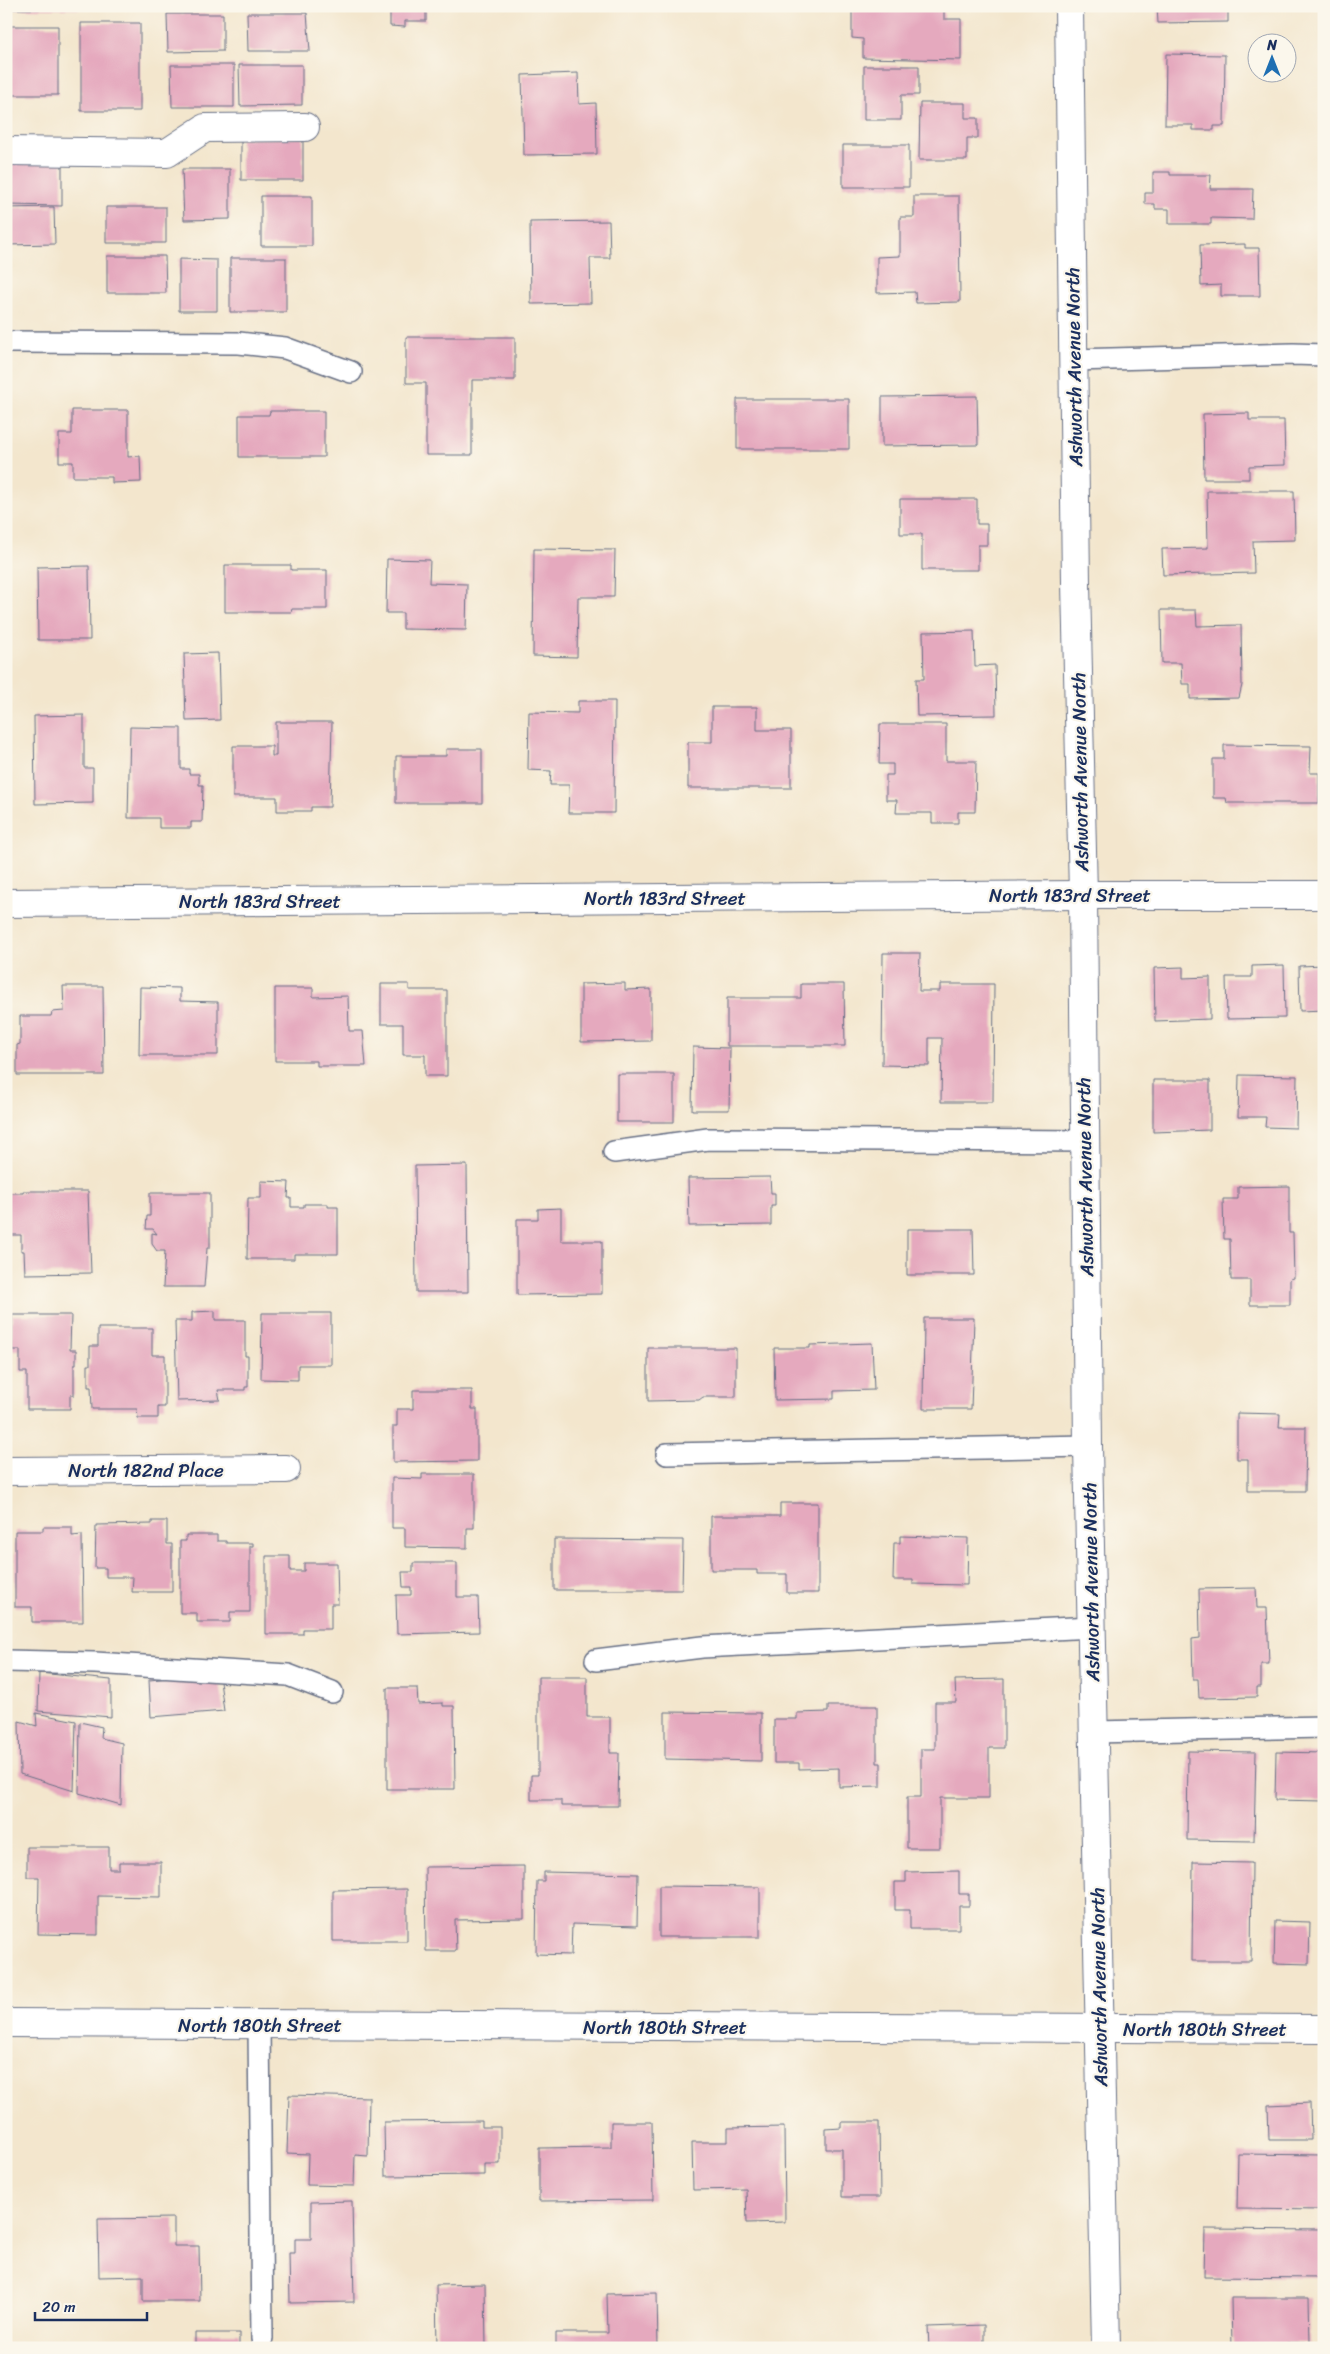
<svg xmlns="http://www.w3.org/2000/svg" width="1330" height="2354" font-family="Sriracha,sans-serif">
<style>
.building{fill:#e5a9be}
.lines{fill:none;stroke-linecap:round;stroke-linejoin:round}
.service-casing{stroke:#676f85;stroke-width:24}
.minor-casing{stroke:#676f85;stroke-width:30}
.tertiary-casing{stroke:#676f85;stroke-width:30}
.service{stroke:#fff;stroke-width:21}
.minor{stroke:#fff;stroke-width:28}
.tertiary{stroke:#fff;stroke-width:28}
.labels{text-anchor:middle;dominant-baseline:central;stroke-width:4.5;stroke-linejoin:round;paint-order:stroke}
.street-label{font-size:19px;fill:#1b2f5e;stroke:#fbf7ec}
</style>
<rect width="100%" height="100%" fill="#fbf7ec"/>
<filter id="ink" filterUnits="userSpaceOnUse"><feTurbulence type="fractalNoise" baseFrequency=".02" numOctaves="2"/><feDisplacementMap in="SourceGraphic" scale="10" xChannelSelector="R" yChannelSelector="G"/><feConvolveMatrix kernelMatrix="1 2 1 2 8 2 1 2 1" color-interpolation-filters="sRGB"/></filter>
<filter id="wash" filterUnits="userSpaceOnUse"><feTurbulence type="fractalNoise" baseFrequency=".0096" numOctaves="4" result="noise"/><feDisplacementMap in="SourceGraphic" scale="20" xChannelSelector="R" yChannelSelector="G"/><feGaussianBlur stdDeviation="1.12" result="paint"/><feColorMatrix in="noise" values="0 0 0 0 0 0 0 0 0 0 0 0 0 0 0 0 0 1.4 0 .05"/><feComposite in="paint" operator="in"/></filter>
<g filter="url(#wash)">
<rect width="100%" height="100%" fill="#f3e6cd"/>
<g id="blocks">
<!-- building -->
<path class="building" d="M 6,6 L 100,6 L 100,9 L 6,9 Z
M 390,6 L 426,6 L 426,21 L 405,21 L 405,27 L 390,26 Z
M 1157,6 L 1228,6 L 1228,22 L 1158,23 Z
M 852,9 L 944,10 L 944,19 L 961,19 L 961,60 L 863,58 L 863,39 L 852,38 Z
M 247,13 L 307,13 L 310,51 L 248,51 Z
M 167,14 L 223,14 L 223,51 L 168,52 Z
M 81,23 L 140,23 L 140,111 L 81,111 Z
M 6,26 L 58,26 L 58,95 L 6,95 Z
M 1166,54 L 1225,55 L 1224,126 L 1214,126 L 1214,130 L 1193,130 L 1193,125 L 1165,125 Z
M 171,65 L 234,65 L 234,107 L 172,107 Z
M 239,65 L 302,65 L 302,105 L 240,106 Z
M 864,66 L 919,66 L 919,95 L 901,95 L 901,120 L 864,120 Z
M 578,73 L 579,104 L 596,103 L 597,154 L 524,155 L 522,75 Z
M 920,103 L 965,103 L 965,118 L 978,118 L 978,138 L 967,138 L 967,160 L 919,160 Z
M 303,138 L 303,180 L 241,180 L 241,139 Z
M 843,145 L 909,145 L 909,187 L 843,187 Z
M 6,162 L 62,162 L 62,206 L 6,205 Z
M 182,169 L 230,169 L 230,219 L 184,220 Z
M 1153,172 L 1170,172 L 1170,175 L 1211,175 L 1210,189 L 1253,189 L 1252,219 L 1211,218 L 1211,224 L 1169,224 L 1169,209 L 1155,209 L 1155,204 L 1145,204 L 1145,193 L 1153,193 Z
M 261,196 L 312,196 L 312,246 L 261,246 Z
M 914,196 L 959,196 L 960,302 L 916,303 L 915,292 L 877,293 L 877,257 L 900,256 L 900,217 L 914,217 Z
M 54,207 L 55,244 L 6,245 L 6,208 Z
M 106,207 L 166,207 L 166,243 L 106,243 Z
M 609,221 L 610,258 L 590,258 L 591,303 L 531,304 L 530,222 Z
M 1245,244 L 1245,248 L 1259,248 L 1260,296 L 1221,296 L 1221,285 L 1201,286 L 1200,245 Z
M 107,256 L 165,256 L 166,293 L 107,293 Z
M 230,258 L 286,258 L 286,312 L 230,312 Z
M 179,259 L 217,260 L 217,311 L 179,311 Z
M 406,337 L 515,337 L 515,380 L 472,380 L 472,455 L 426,455 L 426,383 L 406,383 Z
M 977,396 L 978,445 L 882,446 L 882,397 Z
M 737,399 L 849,399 L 849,449 L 737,449 Z
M 72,410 L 128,410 L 128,457 L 140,456 L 141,482 L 112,483 L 112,477 L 73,477 L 73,462 L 59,462 L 59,434 L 72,434 Z
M 270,411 L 324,411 L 324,457 L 239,457 L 239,415 L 269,415 Z
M 1249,413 L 1249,420 L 1284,420 L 1285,465 L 1249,466 L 1249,479 L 1204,479 L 1203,414 Z
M 1207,491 L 1294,491 L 1295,540 L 1253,541 L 1254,573 L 1163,575 L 1162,549 L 1208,548 Z
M 900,499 L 977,499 L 977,524 L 987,524 L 987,545 L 978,545 L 978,570 L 922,570 L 922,534 L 900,534 Z
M 534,549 L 615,550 L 614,597 L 578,597 L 577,657 L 533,656 Z
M 387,559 L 430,560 L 429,583 L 467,584 L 466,630 L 403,629 L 403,613 L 386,613 Z
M 225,565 L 291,565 L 291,570 L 327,570 L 327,609 L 292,609 L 291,612 L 225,612 Z
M 89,566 L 90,640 L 38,640 L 37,567 Z
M 1161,610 L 1196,610 L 1197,626 L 1241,625 L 1242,685 L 1239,698 L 1190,699 L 1190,684 L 1182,684 L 1181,663 L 1162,663 Z
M 974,631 L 975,666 L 995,665 L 996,715 L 917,716 L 916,679 L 924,679 L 923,632 Z
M 218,653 L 220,720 L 186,721 L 184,654 Z
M 578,701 L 615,701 L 614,813 L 568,813 L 569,785 L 550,785 L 551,771 L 528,770 L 529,712 L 578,713 Z
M 712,707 L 757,707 L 757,730 L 791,730 L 791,788 L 688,788 L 688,742 L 712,742 Z
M 84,715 L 84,768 L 93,768 L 93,803 L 35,804 L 34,716 Z
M 276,722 L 332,722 L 330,807 L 311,807 L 311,811 L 277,811 L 277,797 L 233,797 L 233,746 L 272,746 L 272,756 L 276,756 Z
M 880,724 L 946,724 L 946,761 L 976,761 L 975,812 L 958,812 L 958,823 L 932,823 L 932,813 L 896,813 L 897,800 L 886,800 L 886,775 L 893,775 L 893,764 L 879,764 Z
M 130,727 L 181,728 L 181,769 L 189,769 L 189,774 L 199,774 L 199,785 L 203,785 L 202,822 L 191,822 L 191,828 L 159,828 L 159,818 L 128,818 Z
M 1224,745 L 1311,746 L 1310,773 L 1319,773 L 1319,803 L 1227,803 L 1226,798 L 1213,798 L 1213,759 L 1224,759 Z
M 446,749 L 482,749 L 482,803 L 396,803 L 396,756 L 446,756 Z
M 883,953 L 920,953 L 919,991 L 940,991 L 940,984 L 994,984 L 993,1102 L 941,1102 L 942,1038 L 929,1038 L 929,1066 L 882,1065 Z
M 1284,965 L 1285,1018 L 1227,1019 L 1226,977 L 1252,977 L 1252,966 Z
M 1324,965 L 1324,1010 L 1300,1011 L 1299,966 Z
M 1183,967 L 1183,978 L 1210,977 L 1210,1019 L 1155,1021 L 1154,968 Z
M 625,983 L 625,990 L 651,989 L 651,1041 L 581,1042 L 581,984 Z
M 381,984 L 409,984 L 409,990 L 447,990 L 447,1076 L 425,1076 L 425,1055 L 403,1055 L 403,1024 L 381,1024 Z
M 801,984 L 844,984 L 845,1046 L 727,1046 L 727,998 L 801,998 Z
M 63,986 L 103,986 L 104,1075 L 17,1075 L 17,1045 L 20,1044 L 20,1016 L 51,1016 L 52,1012 L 64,1011 Z
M 140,987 L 180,988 L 180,1001 L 218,1002 L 218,1055 L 139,1055 Z
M 275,988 L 313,988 L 313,997 L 348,996 L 349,1031 L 363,1031 L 366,1066 L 317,1066 L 317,1061 L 275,1061 Z
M 693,1047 L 730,1048 L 729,1110 L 692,1110 Z
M 617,1074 L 674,1074 L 674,1122 L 617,1122 Z
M 1239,1075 L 1297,1076 L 1296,1128 L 1265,1127 L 1266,1117 L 1238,1117 Z
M 1153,1080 L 1210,1080 L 1210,1130 L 1153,1132 Z
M 467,1165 L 468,1292 L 416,1292 L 415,1166 Z
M 770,1177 L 771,1193 L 775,1193 L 775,1206 L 771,1206 L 771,1225 L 689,1226 L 688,1178 Z
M 261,1181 L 289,1182 L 288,1198 L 291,1198 L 291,1207 L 304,1207 L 304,1204 L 328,1204 L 328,1207 L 338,1207 L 338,1254 L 294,1254 L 294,1259 L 247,1259 L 248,1198 L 261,1198 Z
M 1289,1186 L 1289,1233 L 1293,1233 L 1294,1278 L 1290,1279 L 1290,1305 L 1250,1305 L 1250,1280 L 1231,1280 L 1230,1239 L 1224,1239 L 1223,1199 L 1238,1199 L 1238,1187 Z
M 23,1191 L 88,1191 L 91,1273 L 25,1274 L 24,1251 L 21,1251 L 21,1235 L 6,1235 L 6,1193 L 23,1193 Z
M 150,1193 L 210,1193 L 210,1248 L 207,1248 L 204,1287 L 163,1287 L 165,1251 L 157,1251 L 152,1244 L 152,1233 L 157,1234 L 153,1229 L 146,1229 L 147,1216 L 150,1216 Z
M 561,1208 L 561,1241 L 602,1241 L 602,1294 L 517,1295 L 517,1219 L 538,1219 L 538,1209 Z
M 907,1229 L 973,1229 L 974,1275 L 907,1275 Z
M 215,1311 L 215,1320 L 245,1320 L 245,1356 L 248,1356 L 248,1387 L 245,1387 L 245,1390 L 218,1390 L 220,1400 L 177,1401 L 175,1321 L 192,1321 L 192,1312 Z
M 262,1313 L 331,1313 L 331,1365 L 298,1365 L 298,1380 L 261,1379 Z
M 12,1315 L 71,1315 L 70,1350 L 76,1350 L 76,1365 L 74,1365 L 74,1395 L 70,1395 L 70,1409 L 27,1409 L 27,1372 L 20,1372 L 20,1350 L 12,1350 Z
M 924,1318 L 974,1318 L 971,1409 L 923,1409 Z
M 98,1328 L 152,1328 L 152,1355 L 165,1355 L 165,1407 L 158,1407 L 158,1418 L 138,1418 L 137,1409 L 92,1409 L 91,1387 L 88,1387 L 88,1365 L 90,1365 L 90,1346 L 98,1346 Z
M 872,1343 L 874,1390 L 834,1391 L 834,1399 L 775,1400 L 774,1348 L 810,1348 L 810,1345 Z
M 648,1348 L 736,1348 L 736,1397 L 703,1397 L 699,1400 L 648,1401 Z
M 413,1390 L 472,1390 L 472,1409 L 477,1409 L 477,1461 L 393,1462 L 393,1426 L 397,1426 L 397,1409 L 413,1409 Z
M 1237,1413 L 1280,1414 L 1279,1427 L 1306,1427 L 1305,1491 L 1248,1491 L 1248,1459 L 1237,1459 Z
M 422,1474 L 474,1474 L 474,1528 L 467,1528 L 467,1548 L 405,1547 L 405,1528 L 392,1528 L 392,1478 L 422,1479 Z
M 780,1503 L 818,1503 L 818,1593 L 787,1593 L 787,1574 L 757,1574 L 757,1570 L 711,1570 L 711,1516 L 780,1516 Z
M 152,1521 L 167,1521 L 167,1544 L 172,1544 L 172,1592 L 132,1592 L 133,1577 L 106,1577 L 106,1568 L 95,1568 L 96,1525 L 152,1524 Z
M 43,1527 L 72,1527 L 72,1536 L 82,1535 L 83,1622 L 32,1622 L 32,1607 L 15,1607 L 15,1531 L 43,1531 Z
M 186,1535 L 217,1535 L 217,1541 L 226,1541 L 226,1543 L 253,1543 L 253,1546 L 250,1546 L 250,1612 L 230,1612 L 230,1622 L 197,1622 L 197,1613 L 180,1613 L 180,1541 L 186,1541 Z
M 900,1536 L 968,1538 L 967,1585 L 913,1584 L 913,1580 L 893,1580 L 894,1543 L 900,1543 Z
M 554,1539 L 683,1540 L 682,1590 L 554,1590 Z
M 266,1556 L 290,1556 L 290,1571 L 304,1571 L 304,1563 L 337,1563 L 338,1604 L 331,1604 L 331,1629 L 303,1629 L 303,1634 L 266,1634 Z
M 413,1563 L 457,1563 L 457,1597 L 478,1597 L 479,1632 L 397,1634 L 396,1595 L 411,1595 L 411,1587 L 403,1587 L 402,1572 L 413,1572 Z
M 1256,1588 L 1257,1608 L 1267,1608 L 1269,1664 L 1261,1664 L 1261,1687 L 1257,1687 L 1257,1697 L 1199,1698 L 1198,1679 L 1193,1679 L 1192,1639 L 1200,1638 L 1199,1589 Z
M 39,1673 L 111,1680 L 111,1717 L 38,1711 Z
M 219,1674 L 224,1711 L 151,1717 L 149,1680 Z
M 538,1677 L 587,1677 L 587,1717 L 610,1717 L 610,1753 L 619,1753 L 618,1806 L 561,1806 L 561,1800 L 531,1800 L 531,1775 L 538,1775 Z
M 1004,1679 L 1004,1748 L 989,1748 L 989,1798 L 940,1798 L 940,1848 L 907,1848 L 907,1797 L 921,1797 L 921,1749 L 935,1749 L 935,1702 L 956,1702 L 955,1680 Z
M 387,1688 L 417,1688 L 418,1704 L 443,1703 L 443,1706 L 454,1706 L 455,1789 L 387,1789 Z
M 828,1706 L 877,1706 L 877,1763 L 881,1763 L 881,1786 L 839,1787 L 839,1768 L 799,1769 L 799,1763 L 774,1763 L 774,1719 L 797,1719 L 797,1713 L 828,1712 Z
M 665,1712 L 761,1713 L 761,1761 L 665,1759 Z
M 36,1713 L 76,1721 L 74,1791 L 20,1774 L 19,1721 L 37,1726 Z
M 80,1722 L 102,1727 L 101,1738 L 122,1743 L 121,1805 L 79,1793 Z
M 1188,1751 L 1256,1752 L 1254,1841 L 1187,1840 Z
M 1276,1752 L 1324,1753 L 1324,1801 L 1275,1800 Z
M 27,1847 L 109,1847 L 109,1869 L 119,1869 L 119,1862 L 161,1862 L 161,1897 L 98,1896 L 98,1935 L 38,1934 L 39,1877 L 27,1877 Z
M 1193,1862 L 1252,1863 L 1251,1961 L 1192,1961 Z
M 524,1866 L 524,1919 L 455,1920 L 456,1951 L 426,1951 L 425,1867 Z
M 959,1871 L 959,1894 L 969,1894 L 969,1906 L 959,1906 L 959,1929 L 910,1929 L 910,1910 L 895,1910 L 895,1882 L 906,1882 L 906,1872 Z
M 544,1872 L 638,1874 L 637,1926 L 572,1924 L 571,1955 L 536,1954 L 537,1881 L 544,1881 Z
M 659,1886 L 760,1887 L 760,1937 L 659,1937 Z
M 407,1889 L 407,1941 L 333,1941 L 333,1890 Z
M 1275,1921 L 1310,1922 L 1309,1964 L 1274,1963 Z
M 289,2095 L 369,2097 L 368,2156 L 355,2155 L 354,2186 L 307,2185 L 308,2154 L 287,2153 Z
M 1310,2103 L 1311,2140 L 1269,2140 L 1268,2105 Z
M 482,2121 L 482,2127 L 500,2127 L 500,2164 L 484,2164 L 484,2175 L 385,2176 L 384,2122 Z
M 611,2122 L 652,2122 L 653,2200 L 539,2201 L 539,2148 L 611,2147 Z
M 841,2122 L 879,2122 L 880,2197 L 842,2197 L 842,2149 L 826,2149 L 826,2129 L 841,2128 Z
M 784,2127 L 785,2222 L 747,2223 L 746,2189 L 693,2190 L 692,2142 L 728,2142 L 728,2128 Z
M 1238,2154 L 1324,2155 L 1324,2210 L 1237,2209 Z
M 352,2201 L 354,2302 L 290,2303 L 289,2253 L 295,2253 L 295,2239 L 311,2239 L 311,2202 Z
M 174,2218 L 174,2246 L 199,2246 L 200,2301 L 143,2301 L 143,2276 L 99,2277 L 98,2219 Z
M 1205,2229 L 1324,2230 L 1324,2278 L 1204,2277 Z
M 485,2284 L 486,2348 L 437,2348 L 436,2285 Z
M 657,2293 L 658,2348 L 556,2348 L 556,2333 L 608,2333 L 607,2294 Z
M 1231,2298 L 1309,2298 L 1310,2343 L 1287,2343 L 1287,2348 L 1232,2348 Z
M 984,2325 L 984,2348 L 929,2348 L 928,2327 Z
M 195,2333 L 239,2333 L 239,2348 L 195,2348 Z"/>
</g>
</g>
<g filter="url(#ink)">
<use href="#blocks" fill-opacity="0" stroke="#676f85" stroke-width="1"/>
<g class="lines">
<defs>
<path id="service" d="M 6,342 L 239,343 L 285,348 L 351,372
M 1074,360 L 1293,354 L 1324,355
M 614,1152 L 708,1139 L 1085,1141
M 667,1454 L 1088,1446
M 596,1660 L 702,1647 L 1092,1627
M 6,1661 L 95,1663 L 288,1675 L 332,1692
M 1094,1732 L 1324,1727
M 259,2025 L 262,2339"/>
<path id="minor" d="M 6,151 L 167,153 L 205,128 L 305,127
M 6,903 L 1083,895 L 1324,895
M 6,1471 L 286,1469
M 6,2023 L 1324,2029"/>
<path id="tertiary" d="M 1069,6 L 1076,583 L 1083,895 L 1088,1446 L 1106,2348"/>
</defs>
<!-- service casing -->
<use href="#service" class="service-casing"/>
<!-- minor casing -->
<use href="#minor" class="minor-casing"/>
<!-- tertiary casing -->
<use href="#tertiary" class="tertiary-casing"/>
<!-- service -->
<use href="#service" class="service"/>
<!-- minor -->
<use href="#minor" class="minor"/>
<!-- tertiary -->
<use href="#tertiary" class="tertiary"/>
</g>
</g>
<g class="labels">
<!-- street labels -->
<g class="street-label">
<text transform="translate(1074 367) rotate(-91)">Ashworth Avenue North</text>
<text transform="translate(1080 772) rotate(-91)">Ashworth Avenue North</text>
<text x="1070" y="895">North 183rd Street</text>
<text x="665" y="898">North 183rd Street</text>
<text x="260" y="901">North 183rd Street</text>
<text transform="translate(1085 1177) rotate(-91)">Ashworth Avenue North</text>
<text x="146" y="1470">North 182nd Place</text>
<text transform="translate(1091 1582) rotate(-91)">Ashworth Avenue North</text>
<text transform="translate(1099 1987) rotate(-91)">Ashworth Avenue North</text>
<text x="260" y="2025">North 180th Street</text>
<text x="665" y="2027">North 180th Street</text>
<text x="1205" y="2029">North 180th Street</text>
</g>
</g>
<!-- margin -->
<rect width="1330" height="2354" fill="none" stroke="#fbf7ec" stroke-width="25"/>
<!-- north arrow -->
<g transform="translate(1272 58)"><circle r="24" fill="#fbf7ec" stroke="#a1a7b3"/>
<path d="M0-4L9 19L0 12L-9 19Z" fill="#1f6fb2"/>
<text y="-8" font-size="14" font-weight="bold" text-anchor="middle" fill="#1b2f5e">N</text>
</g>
<!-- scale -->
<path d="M35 2312v8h112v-8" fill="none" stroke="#1b2f5e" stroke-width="2.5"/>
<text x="42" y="2312" font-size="15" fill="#1b2f5e" stroke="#fbf7ec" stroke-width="4" paint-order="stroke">20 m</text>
</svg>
